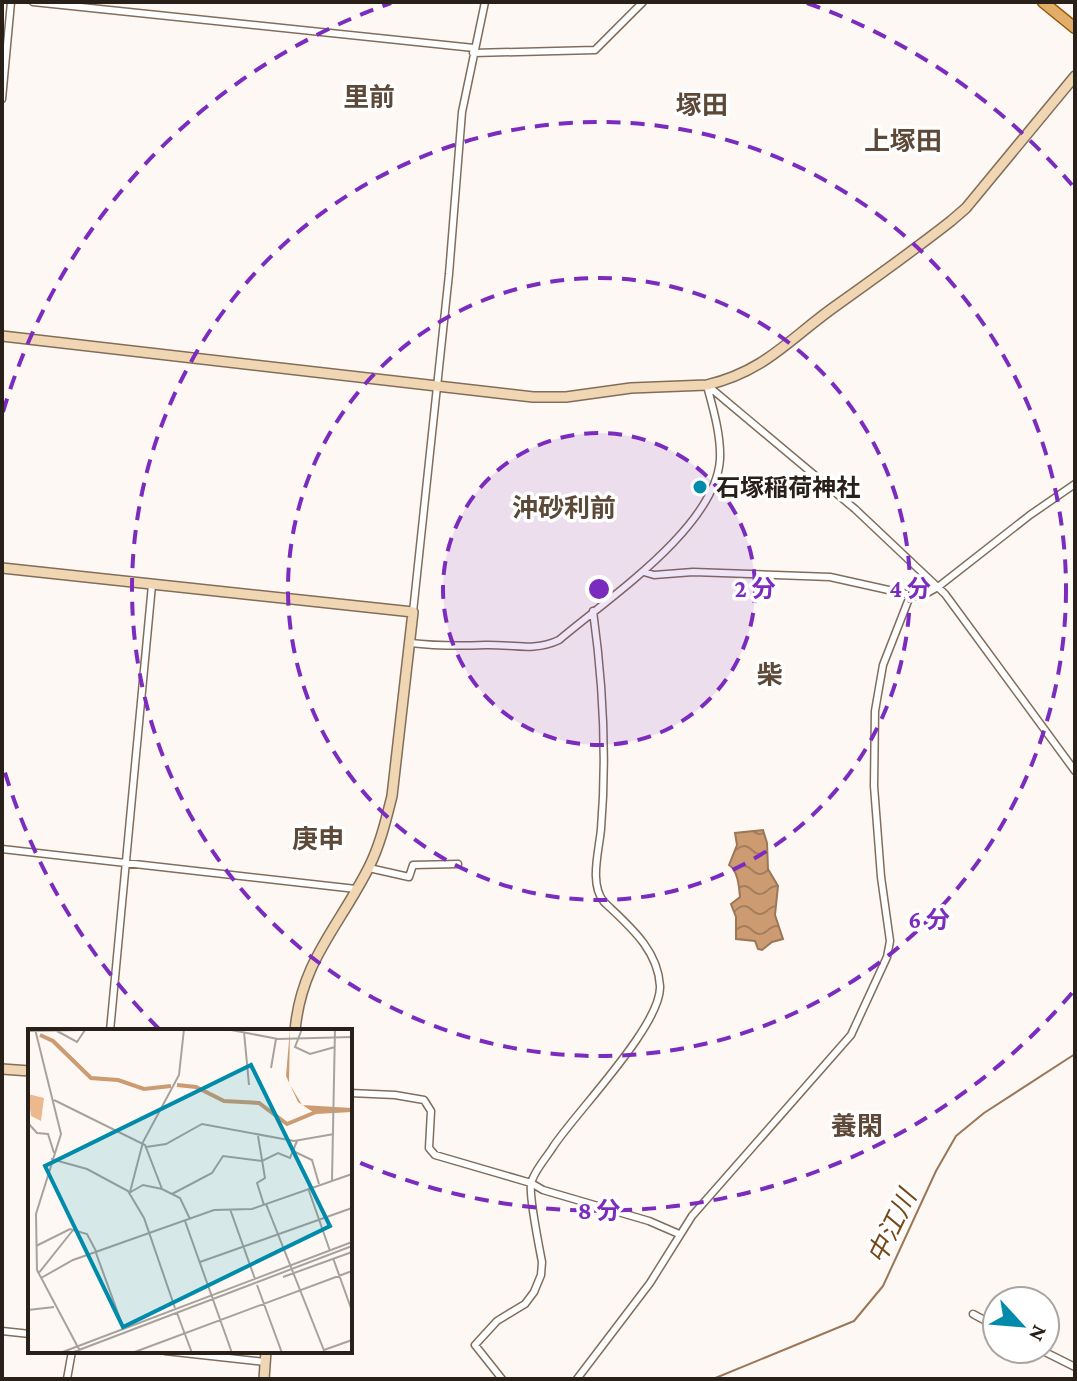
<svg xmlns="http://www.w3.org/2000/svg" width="1077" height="1381" font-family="'Crimson Pro','Noto Sans JP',serif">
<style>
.water{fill:url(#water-waves);stroke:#9b7657;stroke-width:2}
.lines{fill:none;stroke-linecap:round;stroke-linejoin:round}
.stream{stroke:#9b7657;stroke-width:2}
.street-casing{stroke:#826d5b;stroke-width:9}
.secondary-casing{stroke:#826d5b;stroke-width:12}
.primary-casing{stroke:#94590b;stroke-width:13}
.street{stroke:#fff;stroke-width:6}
.secondary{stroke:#f0d6b3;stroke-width:9}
.primary{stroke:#e2ad68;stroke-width:10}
.ring{fill:none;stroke:#7b2cbf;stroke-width:4;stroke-dasharray:14 10}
.poi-dot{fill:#008baa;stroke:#fff;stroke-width:3}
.labels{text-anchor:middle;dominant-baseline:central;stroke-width:7;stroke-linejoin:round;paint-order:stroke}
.poi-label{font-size:24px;font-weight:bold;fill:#292019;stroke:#fff;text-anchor:start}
.neighbourhood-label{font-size:26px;font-weight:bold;fill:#5c4938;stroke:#fff}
.water-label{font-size:26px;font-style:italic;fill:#764716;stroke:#fff}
.inset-river{fill:none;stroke:#cc9b71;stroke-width:4}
.inset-road{fill:none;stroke:#a8a29c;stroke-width:2}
.view{fill:#008baa;fill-opacity:0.15;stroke:#008baa;stroke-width:4}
.inset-edge{fill:none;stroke:#292019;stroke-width:4}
.centre{fill:#7b2cbf;stroke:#fff;stroke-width:4}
.ring-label{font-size:24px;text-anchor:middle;font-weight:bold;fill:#7b2cbf;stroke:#fff;stroke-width:7;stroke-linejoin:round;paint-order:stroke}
</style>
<defs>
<pattern id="water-waves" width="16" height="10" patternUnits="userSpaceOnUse" patternTransform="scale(2)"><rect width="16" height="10" fill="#cc9b71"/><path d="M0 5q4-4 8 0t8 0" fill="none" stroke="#a67e5c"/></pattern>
</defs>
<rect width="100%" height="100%" fill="#fdf8f4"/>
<!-- water -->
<path class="water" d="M 763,830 L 767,843 L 768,869 L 778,886 L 775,915 L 783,939 L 772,942 L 762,950 L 758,949 L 755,941 L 736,939 L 736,917 L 731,904 L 740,897 C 739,886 738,871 729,865 L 737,845 L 735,833 Z"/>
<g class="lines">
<!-- stream -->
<path class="stream" d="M 713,1379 L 854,1321 L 883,1286 L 936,1171 L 956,1136 L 984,1113 L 1075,1054"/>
<defs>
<path id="street" d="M 33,2 L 474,48
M 473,53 L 595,50 L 643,2
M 2,99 L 11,2
M 707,385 L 855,509 L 945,594 L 1075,771
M 644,572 L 654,575 L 693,572 L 830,577 L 920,597 L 938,587 L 1030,515 L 1075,484
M 413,612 L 449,274 L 462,112 L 485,2
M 410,643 C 436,646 459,646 485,645 C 511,644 534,652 559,640 C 607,599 716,527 720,459 C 721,435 713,408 707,386
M 2,849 L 356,889
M 369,868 L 409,877 L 413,865 L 458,864
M 110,1031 L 152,585
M 350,1093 L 395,1095 L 424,1100 L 431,1111 L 429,1148 L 435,1155 L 531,1183 L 543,1190 L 649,1221 L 679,1234
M 973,1314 L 997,1327
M 2,1331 L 30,1334
M 1039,1349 L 1075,1367
M 165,1351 L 265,1362
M 67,1379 L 72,1351
M 502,1379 L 475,1345 L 497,1321 L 525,1304 L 534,1292 L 541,1275 L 542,1262 C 539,1246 529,1197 531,1184 C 533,1172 547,1157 553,1147 C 575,1113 662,1025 660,986 C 658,949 628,925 604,902 C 589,884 599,851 601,829 C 607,756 603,683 593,611
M 577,1379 L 650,1283 L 692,1216 L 851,1035 L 887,957 L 890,941 L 881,877 L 874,786 L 875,711 L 883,665 L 910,596"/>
<path id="secondary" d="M 2,336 L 533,397 L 566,397 L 631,388 L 707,385 C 766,371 790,338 837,305 C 875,278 914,250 951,221 L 966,208 L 1075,76
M 2,568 L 413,612 L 392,796 C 386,820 380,845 369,867 C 339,927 301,961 295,1031
M 2,1069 L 30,1071
M 264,1379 L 266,1351"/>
<path id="primary" d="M 1043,2 L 1075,28"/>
</defs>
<!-- street casing -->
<use href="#street" class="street-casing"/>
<!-- secondary casing -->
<use href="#secondary" class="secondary-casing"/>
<!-- primary casing -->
<use href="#primary" class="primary-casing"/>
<!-- street -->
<use href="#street" class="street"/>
<!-- secondary -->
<use href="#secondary" class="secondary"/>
<!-- primary -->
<use href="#primary" class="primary"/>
</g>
<!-- distance rings -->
<circle cx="599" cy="589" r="156" fill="#7b2cbf" fill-opacity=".12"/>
<g class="ring">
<circle cx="599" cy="589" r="156"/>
<circle cx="599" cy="589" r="311"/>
<circle cx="599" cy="589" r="467"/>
<path d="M1072 993A622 622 0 0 1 351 1159M159 1029A622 622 0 0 1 3 766M3 412A622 622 0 0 1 391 3M807 3A622 622 0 0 1 1072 185"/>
</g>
<!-- markers -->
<circle class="poi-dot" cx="700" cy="487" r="8"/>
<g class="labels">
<!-- poi labels -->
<g class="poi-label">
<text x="716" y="487">石塚稲荷神社</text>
</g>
<!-- neighbourhood labels -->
<g class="neighbourhood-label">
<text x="369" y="97">里前</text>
<text x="702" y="105">塚田</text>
<text x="903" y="141">上塚田</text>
<text x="564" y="508">沖砂利前</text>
<text x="770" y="675">柴</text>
<text x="318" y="839">庚申</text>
<text x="857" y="1126">養閑</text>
</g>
<!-- water labels -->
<g class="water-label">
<text transform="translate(892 1227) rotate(-64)">中江川</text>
</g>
</g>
<!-- overview -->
<g transform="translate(28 1029)">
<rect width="324" height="324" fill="#fdf8f4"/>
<path d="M 0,65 L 16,69 L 13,92 L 3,87 Z" fill="#ebb98d"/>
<path d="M 262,0 L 261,54 L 274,76 L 324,79 L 324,83 L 288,85 L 270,73 L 258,47 Z" fill="#cc9b71"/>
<path class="inset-river" d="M 12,6 L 25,12 L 63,49 L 90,51 L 116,60 L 143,57M 149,56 L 168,58 L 196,72 L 231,74 L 259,95 L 288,83"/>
<path class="inset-road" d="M 7,0 L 33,105 L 8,185 L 9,241 L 53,324M 198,0 L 250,10 L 324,8M 274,0 L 267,18 L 282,25 L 307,18M 0,2 L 106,0M 29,2 L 49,13 L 57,1M 216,3 L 221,56M 243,39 L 248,10M 26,71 L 117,116 L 134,160M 0,94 L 9,104 L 20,105 L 26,124M 230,107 L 237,149 L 229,154 L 236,176M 118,118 L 138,115 L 174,95 L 266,112 L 306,105M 265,122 L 284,131 L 291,155M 23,130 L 59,140 L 100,162 L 116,189 L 147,279M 304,151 L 307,0M 280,159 L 302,222M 102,163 L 115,113 L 151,46 L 156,0M 101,164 L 115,156 L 134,160 L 152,169 L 162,190M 144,165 L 184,144 L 195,127 L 234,132 L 250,124 L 262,129 L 269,112M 238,175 L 297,324M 202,180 L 227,250M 157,192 L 204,324M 8,217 L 42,200 L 59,205 L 69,224M 68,224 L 95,298M 305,229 L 324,282M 172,233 L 324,179M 10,245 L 45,201M 255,248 L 324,223M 13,249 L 45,231 L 186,181 L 224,180 L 324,145M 229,256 L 254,324M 0,281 L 26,278M 149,284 L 164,324M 296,321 L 324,311M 32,324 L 324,213M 43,324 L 324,217M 104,324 L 324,242"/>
<path class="view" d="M 223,36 L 302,197 L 95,298 L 17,137 Z"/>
<rect width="324" height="324" class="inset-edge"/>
</g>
<circle cx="599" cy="589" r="12" class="centre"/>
<g class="ring-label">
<text x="755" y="597">2 分</text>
<text x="910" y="597">4 分</text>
<text x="929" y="928">6 分</text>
<text x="599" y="1219">8 分</text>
</g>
<!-- border -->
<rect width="1077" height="1381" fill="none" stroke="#292019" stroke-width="8"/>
<!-- north arrow -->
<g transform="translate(1021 1325) rotate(116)"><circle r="38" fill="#ffffff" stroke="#a9a6a3" stroke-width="2"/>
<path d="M0-6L14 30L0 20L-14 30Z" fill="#008baa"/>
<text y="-12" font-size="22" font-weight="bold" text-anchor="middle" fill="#292019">N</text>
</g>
</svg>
